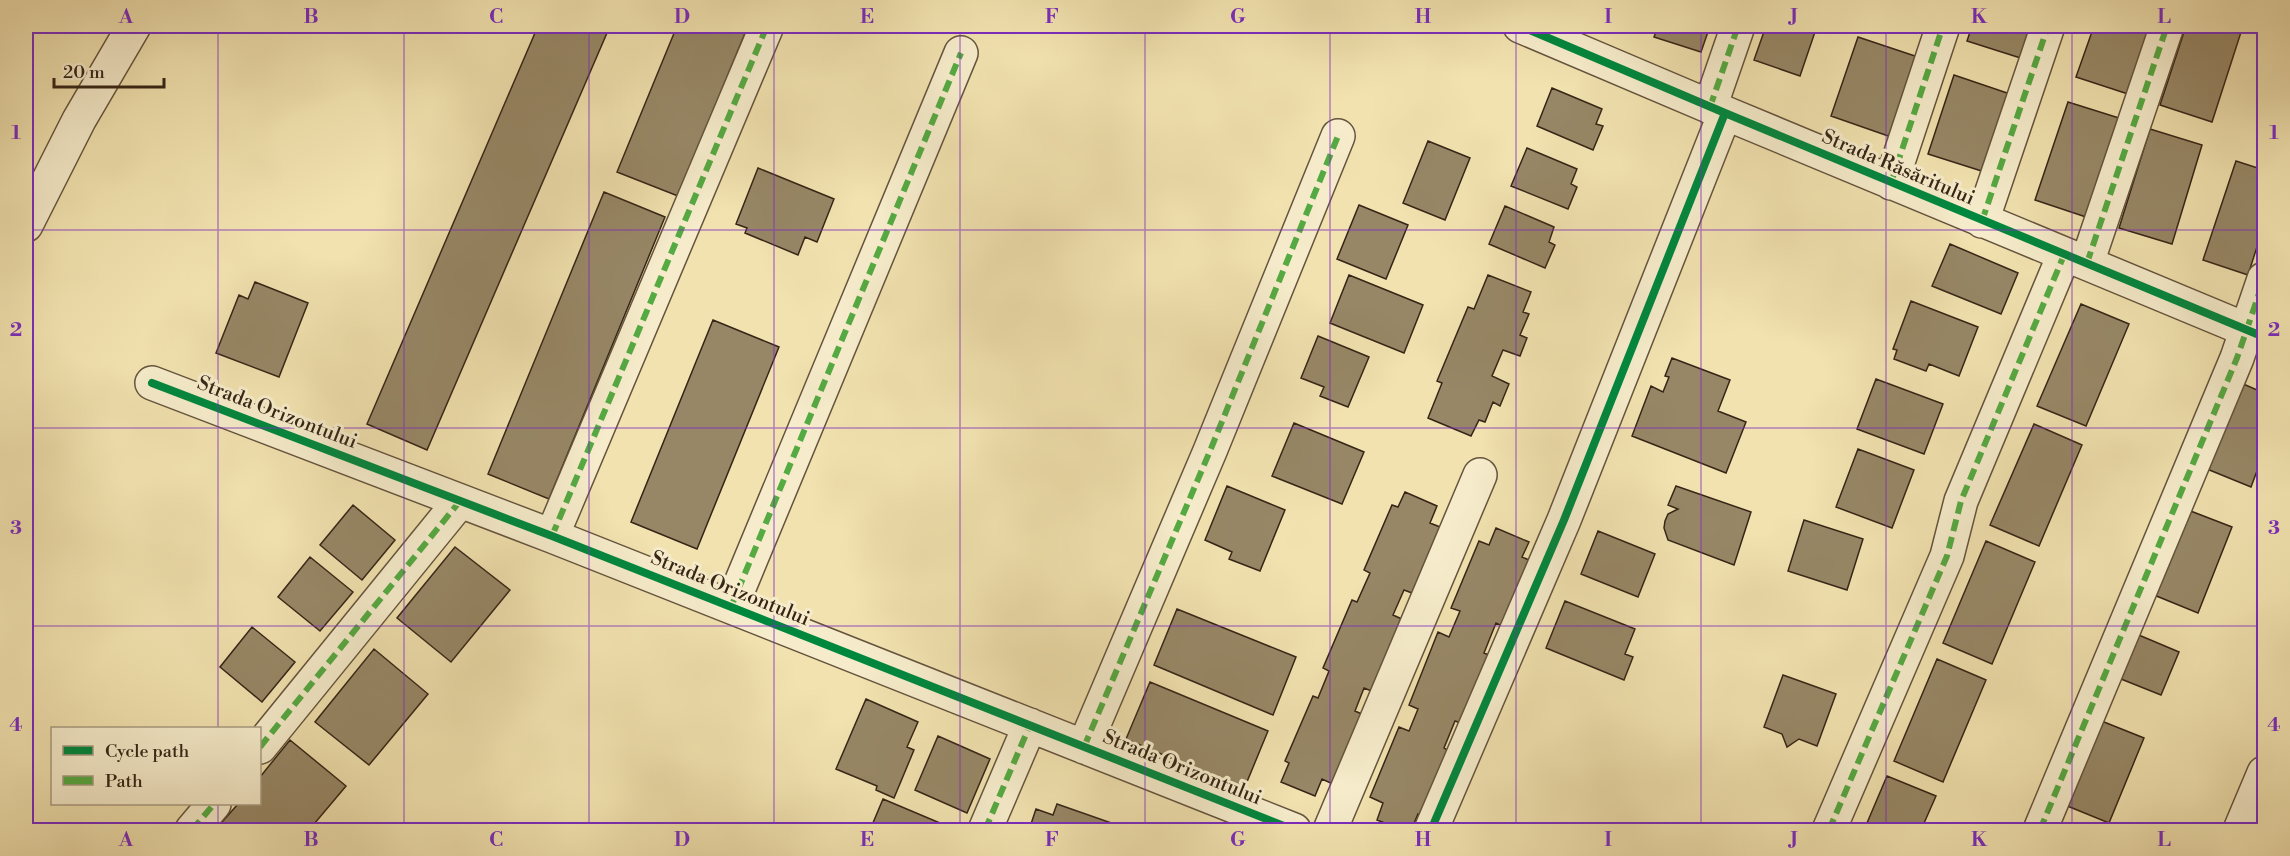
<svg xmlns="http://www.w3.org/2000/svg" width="2290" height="856" font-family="'Libre Bodoni',serif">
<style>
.building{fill:#978766;stroke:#362517;stroke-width:1.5}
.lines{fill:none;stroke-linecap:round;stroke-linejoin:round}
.minor-casing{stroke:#65543d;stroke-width:36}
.minor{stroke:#f6eccb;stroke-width:33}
.quiet{stroke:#55aa42;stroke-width:6;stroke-dasharray:12 6;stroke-linecap:butt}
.cycleway-casing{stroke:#f6eccb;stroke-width:11}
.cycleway{stroke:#00873e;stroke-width:8}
.grid{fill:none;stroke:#7b2cbf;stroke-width:1.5;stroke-opacity:0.55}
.labels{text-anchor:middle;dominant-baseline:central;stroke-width:6;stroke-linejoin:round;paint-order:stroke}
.street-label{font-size:20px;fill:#362517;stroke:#f6eccb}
.neatline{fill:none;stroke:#7b2cbf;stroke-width:2}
.grid-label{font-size:20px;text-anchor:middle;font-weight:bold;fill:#7b2cbf}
</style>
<rect width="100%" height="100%" fill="#f1e2af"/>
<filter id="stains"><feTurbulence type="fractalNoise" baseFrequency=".00333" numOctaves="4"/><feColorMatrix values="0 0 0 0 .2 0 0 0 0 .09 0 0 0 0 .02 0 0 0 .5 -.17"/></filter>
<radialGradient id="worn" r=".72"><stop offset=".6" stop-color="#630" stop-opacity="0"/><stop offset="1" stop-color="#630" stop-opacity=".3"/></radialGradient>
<!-- building -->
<path class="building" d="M 538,26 L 610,26 L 427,450 L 367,424 Z
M 677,26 L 748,26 L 678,196 L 617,172 Z
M 1658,26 L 1710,26 L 1701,52 L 1654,37 Z
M 1766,26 L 1817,26 L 1800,76 L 1754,60 Z
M 1972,26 L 2042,26 L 2030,61 L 1967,41 Z
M 2094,26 L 2151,26 L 2128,94 L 2076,77 Z
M 2186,26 L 2243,26 L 2212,122 L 2160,105 Z
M 1858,37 L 1921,58 L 1894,138 L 1831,116 Z
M 1954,75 L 2016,96 L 1991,174 L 1928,154 Z
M 1552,88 L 1602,109 L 1596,124 L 1603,126 L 1593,150 L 1537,126 Z
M 2068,102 L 2119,118 L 2086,217 L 2035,200 Z
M 2150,129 L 2202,145 L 2172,244 L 2119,228 Z
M 1428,141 L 1470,158 L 1445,220 L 1403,203 Z
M 1527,148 L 1577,169 L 1571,184 L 1577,187 L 1568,209 L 1511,186 Z
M 2236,161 L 2264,170 L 2264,225 L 2248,275 L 2203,260 Z
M 758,168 L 834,199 L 817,242 L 805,237 L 798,255 L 745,233 L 747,228 L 736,224 Z
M 604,192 L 665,217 L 549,499 L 488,474 Z
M 1359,205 L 1408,225 L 1386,279 L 1337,259 Z
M 1505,206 L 1554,227 L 1549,242 L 1555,245 L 1545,268 L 1489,244 Z
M 1950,244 L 2018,273 L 2001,314 L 1932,286 Z
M 1349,275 L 1423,305 L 1404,353 L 1330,323 Z
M 1488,275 L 1531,292 L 1523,312 L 1529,314 L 1520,335 L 1527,338 L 1520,356 L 1503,350 L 1492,376 L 1509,384 L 1500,406 L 1493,402 L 1485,422 L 1479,420 L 1471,436 L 1428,418 L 1442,383 L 1437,381 L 1468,307 L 1474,309 Z
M 255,282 L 308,303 L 279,377 L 216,353 L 239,295 L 248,299 Z
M 1911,301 L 1978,327 L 1959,376 L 1929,364 L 1926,371 L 1894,359 L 1897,350 L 1893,349 Z
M 2081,304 L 2129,324 L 2086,426 L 2037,406 Z
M 713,320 L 779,347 L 697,549 L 631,522 Z
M 1318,336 L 1369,357 L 1348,407 L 1320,396 L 1324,387 L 1301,378 Z
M 1672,358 L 1730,380 L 1718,411 L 1746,422 L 1726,473 L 1632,436 L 1651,386 L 1663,392 L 1669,377 L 1665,376 Z
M 1876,379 L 1943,404 L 1924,454 L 1857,429 Z
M 2241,383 L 2264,393 L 2264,452 L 2251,487 L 2207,469 Z
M 1294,423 L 1364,452 L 1342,504 L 1272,476 Z
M 2034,424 L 2082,445 L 2039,546 L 1990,525 Z
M 1858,449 L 1914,470 L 1892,528 L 1836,507 Z
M 1227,486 L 1285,510 L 1260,571 L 1229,559 L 1232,552 L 1205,540 Z
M 1676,486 L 1751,512 L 1734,565 L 1668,540 L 1664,528 L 1665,521 L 1668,514 L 1678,509 L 1668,505 Z
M 1405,492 L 1437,506 L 1430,523 L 1440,527 L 1412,593 L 1404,590 L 1393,615 L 1404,620 L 1374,692 L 1364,688 L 1355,711 L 1364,715 L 1335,785 L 1322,779 L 1315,796 L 1281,782 L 1289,763 L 1285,761 L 1313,696 L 1318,698 L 1329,671 L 1323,668 L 1352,600 L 1357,602 L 1370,573 L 1364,570 L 1392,505 L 1398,507 Z
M 353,505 L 395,540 L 362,580 L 320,545 Z
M 2188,510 L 2232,527 L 2198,613 L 2154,595 Z
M 1804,520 L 1863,539 L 1847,590 L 1788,571 Z
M 1496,528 L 1529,542 L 1522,557 L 1529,560 L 1502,626 L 1496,623 L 1484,653 L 1489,655 L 1461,723 L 1455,721 L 1444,748 L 1449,751 L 1422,817 L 1418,814 L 1411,830 L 1403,830 L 1377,820 L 1383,803 L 1370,797 L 1399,727 L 1409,731 L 1418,709 L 1409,705 L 1438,632 L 1449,637 L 1460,611 L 1451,608 L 1479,541 L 1489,545 Z
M 1598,531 L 1655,554 L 1638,597 L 1581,574 Z
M 1986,541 L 2035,562 L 1992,664 L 1943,643 Z
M 455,547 L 510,590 L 451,662 L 397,618 Z
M 310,557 L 353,592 L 320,631 L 278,597 Z
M 1565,601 L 1635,629 L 1625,654 L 1633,657 L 1624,680 L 1546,648 Z
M 1177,609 L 1296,657 L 1273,715 L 1154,665 Z
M 252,627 L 295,662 L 262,702 L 220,667 Z
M 2134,633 L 2179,652 L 2161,695 L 2116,677 Z
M 374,649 L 428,694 L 369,765 L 315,722 Z
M 1937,659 L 1986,680 L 1943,782 L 1894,761 Z
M 1783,675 L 1836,694 L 1817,746 L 1799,739 L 1787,747 L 1782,734 L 1764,727 Z
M 1150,682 L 1268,731 L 1244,789 L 1126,739 Z
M 866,699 L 918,722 L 907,747 L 914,750 L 894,798 L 876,790 L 877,786 L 836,769 Z
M 2099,720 L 2144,738 L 2109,823 L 2065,805 Z
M 938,736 L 990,759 L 967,813 L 915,790 Z
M 290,740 L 346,786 L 309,830 L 215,830 L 238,804 L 260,804 L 260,777 Z
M 1887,776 L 1936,796 L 1921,830 L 1864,830 Z
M 883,799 L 947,826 L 946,830 L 870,830 Z
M 1057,804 L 1117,825 L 1115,830 L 1029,830 L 1036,809 L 1053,815 Z"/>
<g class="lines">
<defs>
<path id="minor" d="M 1520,26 L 1725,113 L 2264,337
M 1710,107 L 1738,26
M 1891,183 L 1943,26
M 1982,221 L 2048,26
M 26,225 L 79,120 L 134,26
M 2087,263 L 2167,26
M 152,383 L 552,536 L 1294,830
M 552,536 L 767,26
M 731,607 L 961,53
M 260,747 L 460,501
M 1084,747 L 1210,451 L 1338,136
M 192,830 L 214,804
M 985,830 L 1030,725
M 1330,830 L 1480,475
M 1431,830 L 1564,520 L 1725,113
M 1829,830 L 1947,556 L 1961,501 L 2064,255
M 2040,830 L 2237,358 L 2264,279
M 2240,830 L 2264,773"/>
</defs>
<!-- minor casing -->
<use href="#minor" class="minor-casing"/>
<!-- minor -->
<use href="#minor" class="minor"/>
<!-- quiet -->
<path class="quiet" d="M 1710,107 L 1738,26
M 1891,183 L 1943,26
M 1982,221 L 2048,26
M 2087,263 L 2167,26
M 552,536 L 767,26
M 731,607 L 961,53
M 260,747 L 460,501
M 1084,747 L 1210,451 L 1338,136
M 192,830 L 214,804
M 985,830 L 1030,725
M 1829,830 L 1947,556 L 1961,501 L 2064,255
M 2040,830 L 2237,358 L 2264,279"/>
<defs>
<path id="cycleway" d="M 1520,26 L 1725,113 L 2264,337
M 152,383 L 552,536 L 1294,830
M 1431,830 L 1564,520 L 1725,113"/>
</defs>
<!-- cycleway casing -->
<use href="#cycleway" class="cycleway-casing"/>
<!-- cycleway -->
<use href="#cycleway" class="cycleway"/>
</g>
<!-- grid -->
<path class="grid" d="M 218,26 L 218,728M 404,26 L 404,830M 589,26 L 589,830M 774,26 L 774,830M 960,26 L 960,830M 1145,26 L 1145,830M 1330,26 L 1330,830M 1516,26 L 1516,830M 1701,26 L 1701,830M 1886,26 L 1886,830M 2072,26 L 2072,830M 26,230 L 2264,230M 26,428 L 2264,428M 26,626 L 2264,626M 218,804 L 218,830"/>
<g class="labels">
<!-- street labels -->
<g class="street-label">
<text transform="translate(1898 168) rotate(23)">Strada Răsăritului</text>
<text transform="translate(277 413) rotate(21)">Strada Orizontului</text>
<text transform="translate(730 589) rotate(22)">Strada Orizontului</text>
<text transform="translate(1182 768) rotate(22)">Strada Orizontului</text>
</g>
</g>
<!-- margin -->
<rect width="2290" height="856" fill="none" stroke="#f1e2af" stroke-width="66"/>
<!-- legend -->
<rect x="51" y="727" width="210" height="78" fill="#f6eccb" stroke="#a99c83" stroke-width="1.5"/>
<rect x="63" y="746" width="30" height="9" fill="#00873e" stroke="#a99c83" stroke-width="1.5"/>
<text x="105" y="757" font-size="18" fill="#362517">Cycle path</text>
<rect x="63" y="776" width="30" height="9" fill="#55aa42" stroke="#a99c83" stroke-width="1.5"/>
<text x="105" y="787" font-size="18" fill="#362517">Path</text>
<!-- scale -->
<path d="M54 78v9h110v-9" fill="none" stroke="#362517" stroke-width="3"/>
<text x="63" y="78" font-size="18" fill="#362517" stroke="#f6eccb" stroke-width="4.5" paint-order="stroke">20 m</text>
<rect x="33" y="33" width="2224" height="790" class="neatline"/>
<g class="grid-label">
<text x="126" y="23">A</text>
<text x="311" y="23">B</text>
<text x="496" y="23">C</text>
<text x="682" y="23">D</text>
<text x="867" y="23">E</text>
<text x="1052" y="23">F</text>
<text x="1238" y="23">G</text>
<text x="1423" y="23">H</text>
<text x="1608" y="23">I</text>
<text x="1794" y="23">J</text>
<text x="1979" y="23">K</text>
<text x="2164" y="23">L</text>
<text x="16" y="139">1</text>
<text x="2274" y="139">1</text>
<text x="16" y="336">2</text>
<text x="2274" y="336">2</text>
<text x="16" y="534">3</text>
<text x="2274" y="534">3</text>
<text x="16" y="731">4</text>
<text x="2274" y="731">4</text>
<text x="126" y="846">A</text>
<text x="311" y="846">B</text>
<text x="496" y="846">C</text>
<text x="682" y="846">D</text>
<text x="867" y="846">E</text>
<text x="1052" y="846">F</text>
<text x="1238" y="846">G</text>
<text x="1423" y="846">H</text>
<text x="1608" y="846">I</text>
<text x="1794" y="846">J</text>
<text x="1979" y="846">K</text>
<text x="2164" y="846">L</text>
</g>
<rect width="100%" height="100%" filter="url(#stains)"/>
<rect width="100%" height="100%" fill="url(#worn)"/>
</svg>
